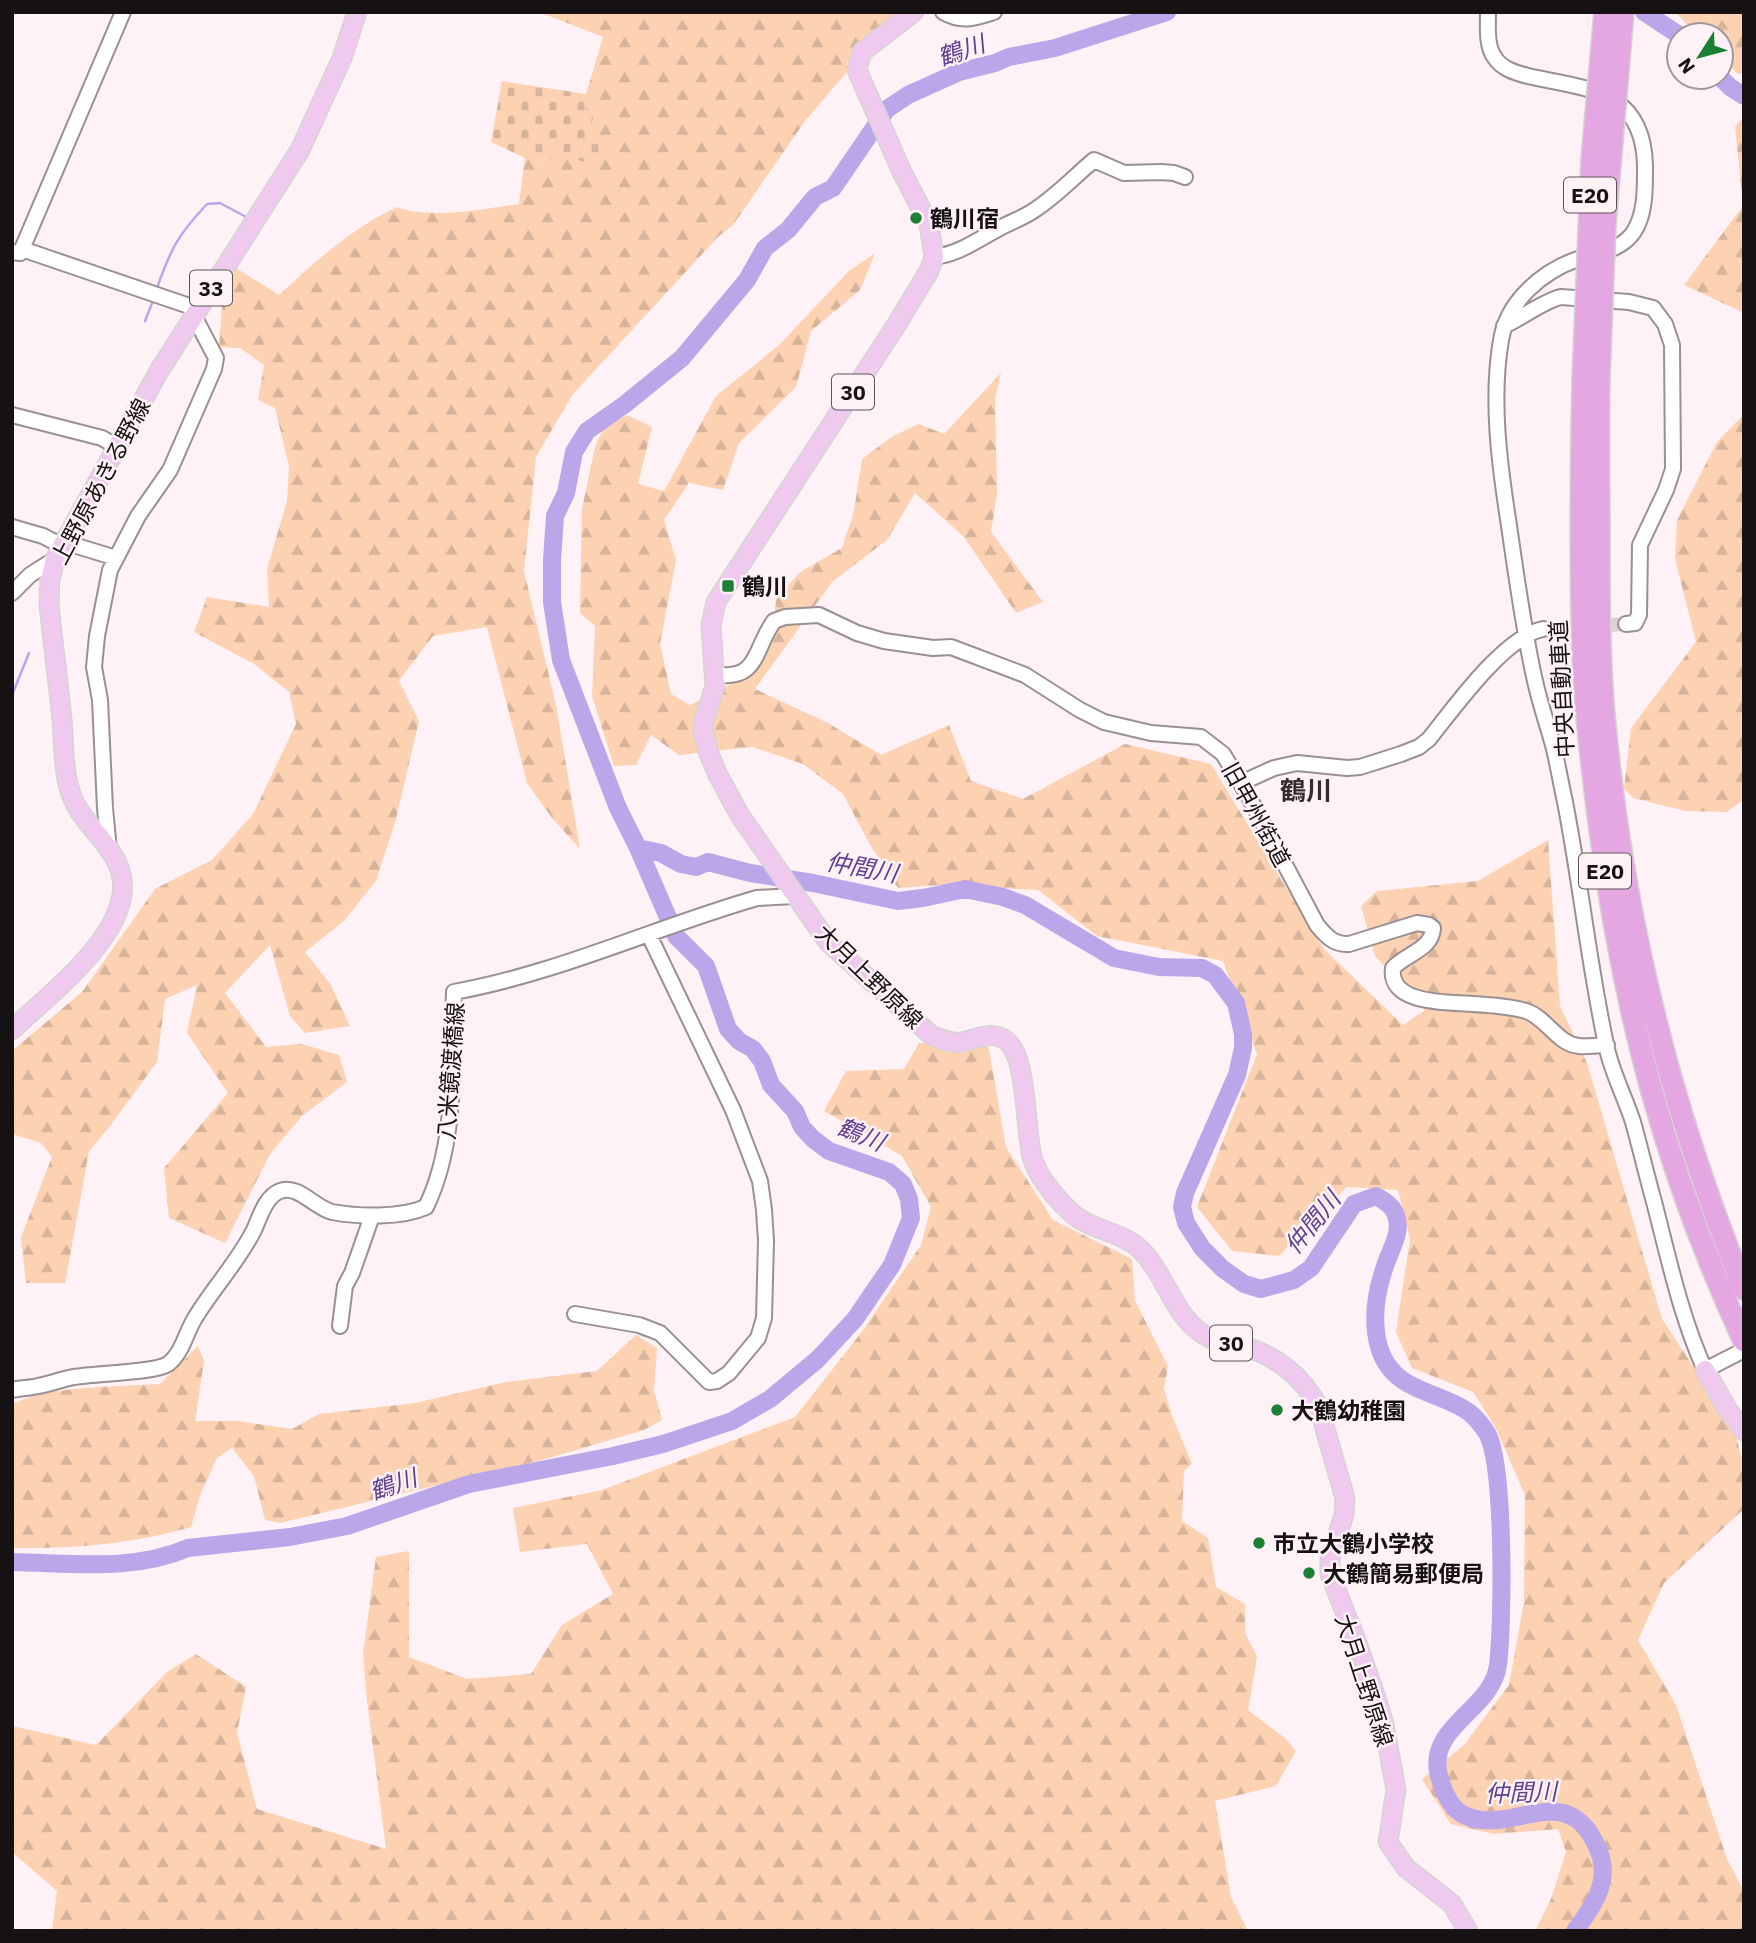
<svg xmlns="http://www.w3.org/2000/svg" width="1756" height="1943" font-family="'IBM Plex Sans','Noto Sans JP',sans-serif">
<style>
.forest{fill:url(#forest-firs)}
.cemetery{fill:url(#cemetery-stones)}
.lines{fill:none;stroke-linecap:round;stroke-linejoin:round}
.stream{stroke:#baa6e9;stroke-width:2.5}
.river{stroke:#baa6e9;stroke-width:18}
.minor-tunnel{stroke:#dcd0d4;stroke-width:14;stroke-dasharray:14 7;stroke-linecap:butt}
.minor-casing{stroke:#9a8f92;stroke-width:18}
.major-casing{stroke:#d5d4d5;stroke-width:21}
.highway-casing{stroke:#d5d4d5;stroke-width:24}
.minor{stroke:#fff;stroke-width:14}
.major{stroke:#efcaee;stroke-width:18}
.highway{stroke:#e4a7e2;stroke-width:21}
.highway-bridge-casing{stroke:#d5d4d5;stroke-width:24;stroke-linecap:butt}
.highway-bridge{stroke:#e4a7e2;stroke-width:21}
.poi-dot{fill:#1b8034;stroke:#fff2f6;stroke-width:2.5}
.labels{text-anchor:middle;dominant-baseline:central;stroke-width:5;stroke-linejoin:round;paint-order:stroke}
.shield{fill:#fff2f6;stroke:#5c5557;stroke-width:2}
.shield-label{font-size:21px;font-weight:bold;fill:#161213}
.poi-label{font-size:23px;font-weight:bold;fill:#161213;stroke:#fff2f6;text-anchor:start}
.street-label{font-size:23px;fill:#161213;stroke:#fff2f6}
.water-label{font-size:24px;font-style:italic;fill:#5e4291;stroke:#fff2f6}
.quarter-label{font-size:26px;font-weight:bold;fill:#362c2f;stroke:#fff2f6}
</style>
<defs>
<pattern id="forest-firs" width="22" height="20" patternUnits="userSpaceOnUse" patternTransform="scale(1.75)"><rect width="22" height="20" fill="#fcd2b3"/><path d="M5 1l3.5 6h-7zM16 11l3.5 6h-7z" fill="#d7b399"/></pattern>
<pattern id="cemetery-stones" width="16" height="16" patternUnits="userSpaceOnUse" patternTransform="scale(1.75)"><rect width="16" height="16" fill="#fcd2b3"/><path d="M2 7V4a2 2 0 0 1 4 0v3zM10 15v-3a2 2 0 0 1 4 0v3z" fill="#d7b399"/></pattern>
</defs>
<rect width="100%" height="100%" fill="#fff2f6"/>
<!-- forest -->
<path class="forest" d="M 539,12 L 900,12 L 857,48 L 850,57 L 847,72 L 805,121 L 733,225 L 718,237 L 573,394 L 536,457 L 524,571 L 556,705 L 580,849 L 552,818 L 527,783 L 487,627 L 433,636 L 399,681 L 419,721 L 396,819 L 376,881 L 344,921 L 305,952 L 331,985 L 350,1026 L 305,1033 L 290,1016 L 270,945 L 225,993 L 266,1047 L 302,1044 L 339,1055 L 347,1082 L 302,1116 L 270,1154 L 225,1243 L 169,1218 L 164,1168 L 228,1093 L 187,1033 L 197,985 L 165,999 L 157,1062 L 110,1126 L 89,1151 L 65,1283 L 26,1283 L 21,1237 L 52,1157 L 41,1143 L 12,1134 L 12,1051 L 82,992 L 155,889 L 212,860 L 253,814 L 296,724 L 289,692 L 254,664 L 194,632 L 207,597 L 269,607 L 267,569 L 287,501 L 289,466 L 275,408 L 258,400 L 264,365 L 240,348 L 219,347 L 222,307 L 207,296 L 228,263 L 279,295 C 315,262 352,228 397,207 C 428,220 485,209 519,204 L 525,158 L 548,165 L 553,152 L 588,138 L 594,113 L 586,110 L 586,94 L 603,37 Z
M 1675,12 L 1744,12 L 1744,72 L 1738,74 L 1721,57 L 1721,35 L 1698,35 Z
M 1744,117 L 1744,313 L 1684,285 L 1743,206 L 1735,126 Z
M 875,253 L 860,290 L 811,331 L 796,387 L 739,443 L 723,490 L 689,483 L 664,520 L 676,560 L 660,644 L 671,694 L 690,705 L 721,690 L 742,675 L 774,626 L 776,599 L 800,572 L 842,548 L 854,511 L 862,459 L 893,436 L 919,424 L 944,434 L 1001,373 L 995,399 L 997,494 L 991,532 L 1043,602 L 1016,613 L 964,537 L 915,493 L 887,540 L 832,582 L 755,689 L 828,723 L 881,755 L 949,725 L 971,781 L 1023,799 L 1125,744 L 1211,764 L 1323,948 L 1403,1025 L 1425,1010 L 1375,956 L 1361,906 L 1377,891 L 1478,881 L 1548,840 L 1560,1006 L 1587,1063 L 1662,1319 L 1734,1428 L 1744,1467 L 1744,1509 L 1664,1583 L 1638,1640 L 1676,1705 L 1727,1859 L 1744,1891 L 1744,1931 L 1535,1931 L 1551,1899 L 1566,1852 L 1558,1829 L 1494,1834 L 1451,1824 L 1422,1779 L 1464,1745 L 1509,1685 L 1524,1602 L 1525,1495 L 1495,1426 L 1473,1392 L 1412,1368 L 1396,1332 L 1410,1239 L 1398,1190 L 1347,1187 L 1279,1256 L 1232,1251 L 1197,1207 L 1257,1054 L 1223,961 L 1097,936 L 1038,890 L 939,885 L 898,888 L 869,843 L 843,794 L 803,764 L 752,747 L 679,755 L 651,735 L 636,765 L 614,766 L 592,696 L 595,626 L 580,613 L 582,509 L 595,447 L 603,429 L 627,415 L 652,427 L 638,484 L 664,491 L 716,396 L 779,345 L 849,271 Z
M 1744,414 L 1744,800 L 1726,812 L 1686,811 L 1633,798 L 1624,788 L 1631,728 L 1696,642 L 1675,559 L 1677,520 L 1717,442 Z
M 919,1043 L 988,1044 L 1006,1147 L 1053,1220 L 1132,1259 L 1135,1301 L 1168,1366 L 1164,1388 L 1172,1416 L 1192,1464 L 1184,1471 L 1182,1521 L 1208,1538 L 1216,1587 L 1245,1604 L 1245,1633 L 1257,1657 L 1248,1710 L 1285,1738 L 1296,1751 L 1276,1786 L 1215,1801 L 1231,1897 L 1248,1931 L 52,1931 L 57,1891 L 12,1852 L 12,1726 L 96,1745 L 167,1672 L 196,1654 L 246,1687 L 237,1733 L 257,1809 L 386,1849 L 367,1700 L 363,1654 L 376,1557 L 409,1551 L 409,1657 L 467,1679 L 531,1674 L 562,1625 L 613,1594 L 587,1544 L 520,1552 L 513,1508 L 602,1490 L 795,1417 L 864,1329 L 921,1245 L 931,1207 L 902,1156 L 824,1111 L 846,1071 L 904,1069 Z
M 636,1335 L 657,1348 L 654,1391 L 662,1420 L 644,1430 L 549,1458 L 280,1523 L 265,1520 L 254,1476 L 232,1448 L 217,1458 L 200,1495 L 191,1527 C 133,1544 72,1549 12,1548 L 12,1404 C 54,1385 115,1387 160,1384 L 198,1346 L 204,1361 L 195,1421 L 237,1421 L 292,1429 L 319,1414 L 415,1403 L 506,1382 L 597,1371 Z"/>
<!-- cemetery -->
<path class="cemetery" d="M 502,81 L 586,94 L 586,110 L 594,113 L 589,138 L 605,145 L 597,166 L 554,152 L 548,165 L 525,158 L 491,142 Z"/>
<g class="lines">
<!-- stream -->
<path class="stream" d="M 157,288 C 171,248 178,235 207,204 L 220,203 L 248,218
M 145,321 L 154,298
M 12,695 L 29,653"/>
<!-- river -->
<path class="river" d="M 1644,12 L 1679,35
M 1720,77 L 1730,87 L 1744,96
M 638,848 L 661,853 L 681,864 L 696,867 L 708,862 L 750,873 L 813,883 L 898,901 L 923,898 L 965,889 L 1003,897 L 1025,905 L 1114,958 L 1159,967 L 1202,968 L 1215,975 L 1236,1003 L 1243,1034 L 1243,1048 L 1237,1075 L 1185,1193 L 1182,1207 L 1186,1223 L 1202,1248 L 1223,1269 L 1244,1284 L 1261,1289 L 1294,1280 L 1311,1268 L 1354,1204 L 1376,1196 C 1383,1200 1392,1205 1395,1213 C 1404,1232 1389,1251 1384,1269 C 1376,1293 1372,1322 1379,1347 C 1393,1394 1440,1390 1470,1413 C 1476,1418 1483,1427 1487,1433 C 1505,1465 1503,1625 1498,1665 C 1492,1711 1426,1726 1439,1776 C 1443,1790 1451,1809 1464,1815 C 1512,1838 1567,1775 1598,1849 C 1612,1881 1593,1906 1575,1931
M 12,1562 C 72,1563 132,1572 188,1548 L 290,1537 L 347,1526 L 469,1484 L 613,1456 L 663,1444 L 732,1421 L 770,1399 L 818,1359 L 855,1319 L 892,1265 L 911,1218 L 909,1199 L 903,1184 L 889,1172 L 829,1151 L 813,1139 L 802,1127 L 795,1111 L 771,1085 L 762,1061 L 753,1049 L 739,1041 L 728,1029 L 706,966 L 676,936 L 638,848 L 618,808 L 561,660 L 552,602 L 552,560 L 555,516 L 566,493 L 574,452 L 587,431 L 624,405 L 682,358 L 747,280 L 765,248 L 788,230 L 815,197 L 833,188 L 887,109 L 908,95 L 959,72 L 995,63 L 1009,57 L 1055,48 L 1167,12"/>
<!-- minor-tunnel -->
<path class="minor-tunnel" d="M 1543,629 L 1626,624"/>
<defs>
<path id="minor" d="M 943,12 C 962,23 975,18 994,12
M 1488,12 C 1488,27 1486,46 1495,58 C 1502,69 1516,73 1528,76 C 1585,89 1643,88 1645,165 C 1645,186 1646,215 1633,233 C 1620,251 1598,252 1578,259 C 1543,271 1507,301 1501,340 C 1491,398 1499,461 1508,519 C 1516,573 1523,628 1535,681 C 1540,704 1548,726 1554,749 C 1558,766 1561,784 1565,802 C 1581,884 1589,967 1607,1049 C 1613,1075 1625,1097 1633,1122 C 1640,1147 1646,1173 1653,1198 C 1668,1255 1680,1315 1705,1370 L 1744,1350
M 22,249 L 123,12
M 12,252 L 20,253 L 22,249 L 198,309
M 934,257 C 959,254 977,240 998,229 C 1010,222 1024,218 1036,209 C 1057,195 1075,176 1094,160 L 1124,173 L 1161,172 L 1174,173 L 1185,177
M 1504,326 C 1522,318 1543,301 1561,297 L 1629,302 L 1653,308 L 1665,324 L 1672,345 L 1673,469 L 1666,490 L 1640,545 L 1639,615 L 1635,623 L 1626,624
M 12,415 L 102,438 L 117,447
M 12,527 L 43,536 L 62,546
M 64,542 L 116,558
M 12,593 L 30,575 L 55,559
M 715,674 C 759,682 754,648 774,621 L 785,617 L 819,615 L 857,633 L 884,641 L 933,648 L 951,647 L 1025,675 L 1080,710 L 1104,722 L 1151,733 L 1201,737 L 1223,754 L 1249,797 L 1317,925 C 1326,936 1334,945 1349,944 L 1417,923 L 1429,925 L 1433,928 C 1432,950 1405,954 1393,968 C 1388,1005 1449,1002 1472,1004 C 1490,1005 1509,1006 1526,1011 C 1547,1018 1557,1044 1579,1046 C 1588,1047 1598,1045 1607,1045
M 1241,783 L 1274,768 L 1297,763 L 1347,768 L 1360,767 L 1401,754 L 1419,747 L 1429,739 C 1454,708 1504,637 1543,629
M 109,850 L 105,808 L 100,700 L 94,667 L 97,636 L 110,570 L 138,516 L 170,470 L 214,369 L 216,358 L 194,316
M 575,1314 L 639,1325 L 660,1333 L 709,1382 L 717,1381 L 729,1373 L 758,1338 L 764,1318 L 766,1241 L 764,1210 L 760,1181 L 733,1110 L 649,935
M 340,1326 L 345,1286 L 352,1273 L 372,1216
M 12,1390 C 21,1388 30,1388 38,1386 C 50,1384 62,1379 74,1377 C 95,1373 155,1373 168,1364 C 182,1354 186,1332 195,1318 C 213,1288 238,1262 254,1230 C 260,1217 265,1197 280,1191 C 298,1184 315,1208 332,1212 C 360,1217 401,1218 426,1207 C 458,1141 451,1063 454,992 C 559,973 656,927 757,898 L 794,896"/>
<path id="major" d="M 914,12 L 862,52 L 857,70 L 902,172 L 929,224 L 934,257 L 929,271 L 895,327 L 716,602 L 711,625 L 715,686 L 704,720 L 703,730 L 709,754 L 718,775 L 739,814 L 828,942 L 931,1035 C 941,1039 951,1044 962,1042 C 976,1039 990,1031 1004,1039 C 1029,1053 1024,1133 1033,1160 C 1040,1180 1058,1201 1074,1215 C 1094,1231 1122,1232 1140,1249 C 1165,1273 1173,1315 1203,1334 C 1214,1342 1226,1342 1238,1345 C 1273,1353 1303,1376 1319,1408 L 1345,1498 L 1344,1515 L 1330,1558 L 1330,1574 L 1356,1640 L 1376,1698 L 1384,1724 L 1396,1790 L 1388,1842 L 1406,1868 L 1452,1904 L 1468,1931
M 12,1030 C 49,994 139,928 120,870 C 110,841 81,823 71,794 C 63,771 64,744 62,720 C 58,681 53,643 49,604 L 50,580 L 55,559 L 159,371 L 300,150 L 342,58 L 357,12
M 1705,1370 L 1728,1410 L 1744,1431"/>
<path id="highway" d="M 1599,377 C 1598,432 1599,486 1599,541 C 1599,599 1599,657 1604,715 C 1622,912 1669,1106 1744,1289
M 1583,379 C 1581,471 1580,563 1583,655 C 1585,711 1592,767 1599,823 C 1623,1009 1665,1171 1744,1341"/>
</defs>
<!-- minor casing -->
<use href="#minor" class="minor-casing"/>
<!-- major casing -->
<use href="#major" class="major-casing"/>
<!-- highway casing -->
<use href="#highway" class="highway-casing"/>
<!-- minor -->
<use href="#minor" class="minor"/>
<!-- major -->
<use href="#major" class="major"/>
<!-- highway -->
<use href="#highway" class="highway"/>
<defs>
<path id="highway-bridge" d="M 1599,377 L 1605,223 L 1623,12
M 1583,379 L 1592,159 L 1605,12"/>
</defs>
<!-- highway-bridge casing -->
<use href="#highway-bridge" class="highway-bridge-casing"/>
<!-- highway-bridge -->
<use href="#highway-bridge" class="highway-bridge"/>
</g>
<!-- markers -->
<g class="poi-dot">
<circle cx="916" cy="218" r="7"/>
<rect x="721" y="579" width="14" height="14" rx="3.5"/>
<circle cx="1277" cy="1410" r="7"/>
<circle cx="1259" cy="1543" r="7"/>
<circle cx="1309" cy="1573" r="7"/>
</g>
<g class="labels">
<!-- shield labels -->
<g class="shield">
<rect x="1564" y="177.5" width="52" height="35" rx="5"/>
<rect x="190" y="270.5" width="42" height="35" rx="5"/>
<rect x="832" y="374.5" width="42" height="35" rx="5"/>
<rect x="1579" y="853.5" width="52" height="35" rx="5"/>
<rect x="1210" y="1325.5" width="42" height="35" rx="5"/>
</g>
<g class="shield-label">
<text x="1590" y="195">E20</text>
<text x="211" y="288">33</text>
<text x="853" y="392">30</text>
<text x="1605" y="871">E20</text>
<text x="1231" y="1343">30</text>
</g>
<!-- poi labels -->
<g class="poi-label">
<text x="930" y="218">鶴川宿</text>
<text x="742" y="586">鶴川</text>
<text x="1291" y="1410">大鶴幼稚園</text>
<text x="1273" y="1543">市立大鶴小学校</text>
<text x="1323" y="1573">大鶴簡易郵便局</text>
</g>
<!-- street labels -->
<g class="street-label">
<text transform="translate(100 481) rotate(-62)">上野原あきる野線</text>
<text transform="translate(1561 689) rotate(-93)">中央自動車道</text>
<text transform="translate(1257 814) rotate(61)">旧甲州街道</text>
<text transform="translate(870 976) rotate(44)">大月上野原線</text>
<text transform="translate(450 1071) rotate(-86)">八米鏡渡橋線</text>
<text transform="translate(1365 1680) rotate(72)">大月上野原線</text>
</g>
<!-- water labels -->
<g class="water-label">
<text transform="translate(961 50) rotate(-19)">鶴川</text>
<text transform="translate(862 867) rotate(10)">仲間川</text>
<text transform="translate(861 1134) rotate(22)">鶴川</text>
<text transform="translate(1312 1222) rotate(-51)">仲間川</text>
<text transform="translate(393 1484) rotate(-19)">鶴川</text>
<text transform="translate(1521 1792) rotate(-2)">仲間川</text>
</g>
<!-- quarter labels -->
<g class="quarter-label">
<text x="1306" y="790">鶴川</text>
</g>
</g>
<!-- border -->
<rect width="1756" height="1943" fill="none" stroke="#161213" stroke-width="28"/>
<!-- north arrow -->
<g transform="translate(1700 56) rotate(234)"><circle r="33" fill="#fff2f6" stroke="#a2989b" stroke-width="2"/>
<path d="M0-5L12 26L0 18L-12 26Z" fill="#1b8034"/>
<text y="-10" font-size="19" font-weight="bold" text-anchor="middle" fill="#161213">N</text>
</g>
</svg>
